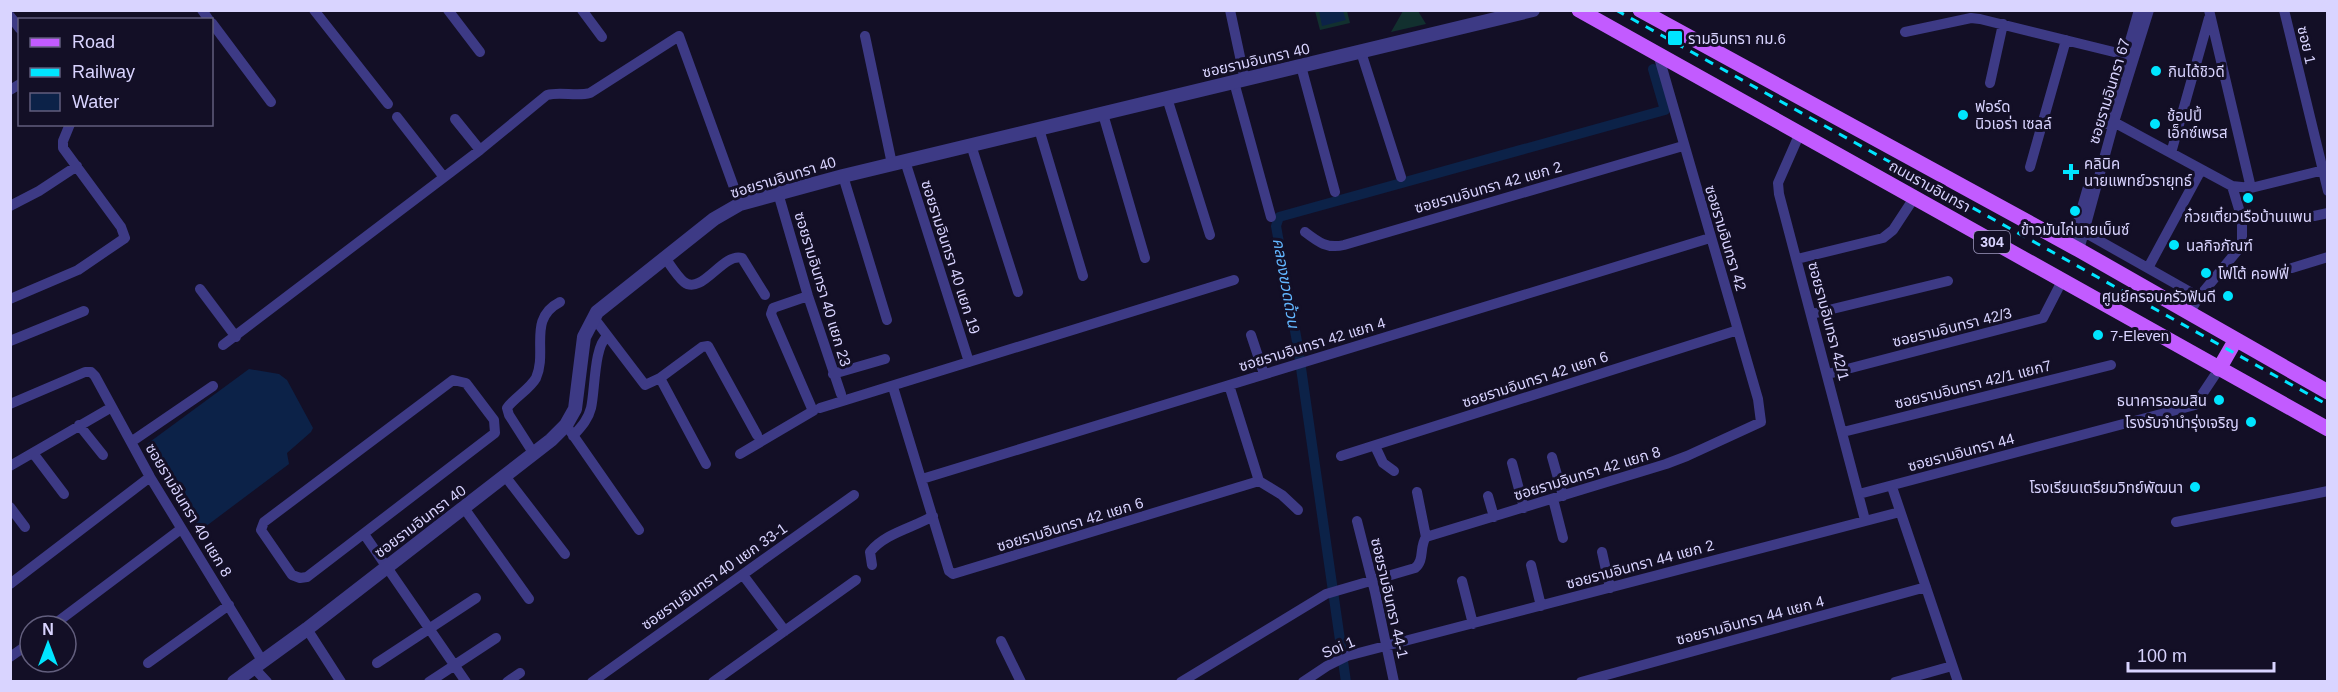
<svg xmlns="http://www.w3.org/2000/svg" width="2338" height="692" font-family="Arial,'Noto Sans Thai',sans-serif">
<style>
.green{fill:#12302f}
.water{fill:#0c2248}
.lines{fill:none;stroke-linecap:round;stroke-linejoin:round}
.canal{stroke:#0c2248;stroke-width:10}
.minor{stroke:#3d3a85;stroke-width:10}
.tertiary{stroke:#3d3a85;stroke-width:14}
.primary{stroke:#c25bff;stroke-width:15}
.rail{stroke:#00e5ff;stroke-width:3;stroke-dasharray:9 8;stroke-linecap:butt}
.poi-dot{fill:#00e5ff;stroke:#130f26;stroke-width:2}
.labels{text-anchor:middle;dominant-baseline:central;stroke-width:6;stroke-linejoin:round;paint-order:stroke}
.shield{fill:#130f26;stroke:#9e99be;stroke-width:1.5}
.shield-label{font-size:14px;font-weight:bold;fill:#d9d4ff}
.poi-label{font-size:15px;fill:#d9d4ff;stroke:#130f26;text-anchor:start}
.street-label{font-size:15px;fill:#d9d4ff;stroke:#130f26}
.water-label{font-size:16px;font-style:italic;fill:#62b6ff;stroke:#130f26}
</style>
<rect width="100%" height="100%" fill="#130f26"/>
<!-- green -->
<path class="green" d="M 1315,11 L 1347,11 L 1350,23 L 1320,30 Z
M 1403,11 L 1418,11 L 1426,24 L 1391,32 Z"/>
<!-- water -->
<path class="water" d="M 1319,11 L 1343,11 L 1346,20 L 1322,26 Z
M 249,369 L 279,374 L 287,380 L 313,428 L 311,432 L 287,453 L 289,464 L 197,533 L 147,444 Z"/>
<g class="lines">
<!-- canal -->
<path class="canal" d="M 1346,682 L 1298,347 L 1276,226 L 1279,217 L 1665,110 L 1653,69"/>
<!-- minor -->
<path class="minor" d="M 202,10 L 209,20
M 314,10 L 388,104
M 448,10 L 480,52
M 582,10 L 602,37
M 1230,10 L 1245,80
M 2209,10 L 2251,188
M 2284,10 L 2328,191
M 10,16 L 20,29
M 212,23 L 271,102
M 1905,32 L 1971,18 L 1980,19 L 2126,55
M 865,36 L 892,164
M 1361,52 L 1401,177
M 1301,66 L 1335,192
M 1234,82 L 1271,217
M 1990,83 L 2003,24
M 10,90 L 20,84
M 1167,98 L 1210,235
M 1103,114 L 1145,258
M 397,117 L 443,176
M 455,119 L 480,150
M 2110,120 L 2232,186 L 2251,188 L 2328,169
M 2106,124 L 2139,10
M 1039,129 L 1083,276
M 1800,133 L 1778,183 L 1779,194 L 1865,520
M 971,145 L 1018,292
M 2171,153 L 2209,18
M 905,161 L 969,362
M 2030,167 L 2066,40
M 843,176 L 887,320
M 778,193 L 808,296 L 841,394
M 10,206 L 39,191 L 77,166
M 2314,216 L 2328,213
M 1305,232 C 1318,242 1327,249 1344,245 L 1683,146
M 2084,232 L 2199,297
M 2071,246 L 2090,180
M 2079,250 L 2114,122 L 2149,10
M 666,259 C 671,266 677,276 684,282 C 702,296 723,252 742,258 L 765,295
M 1797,259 L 1883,238 L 1893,230 L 1914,198
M 2148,268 L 2201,170
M 2292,268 L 2328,257
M 200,289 L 236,337
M 10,299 L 78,270 L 125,238 L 121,227 L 63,148 L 63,141 L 70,124
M 2189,313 L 2199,297 L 2242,245 L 2242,219 L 2232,186
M 1812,314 L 1948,281
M 594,318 L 645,385 L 660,378 L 702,347 L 708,346 L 757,435
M 1251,335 L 1264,374
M 10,341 L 84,311
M 223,345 L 480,150 L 547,95 C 561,91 576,97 590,93 L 679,36 L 740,204
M 833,374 L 885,359
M 1828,374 L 2043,318 L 2062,281
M 660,378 L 706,464
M 453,380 L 466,383 L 494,420 L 495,433 L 307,577 L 300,578 L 292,575 L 261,530 L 264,522 Z
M 1229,385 L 1259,481 L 1282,495 L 1298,510
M 893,387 L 949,571 L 953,574 L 1259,481
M 10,404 L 85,372 L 91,372 L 95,376 L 150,477 L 263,662
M 820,408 L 1234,280
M 79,425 L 103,455
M 566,425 L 639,530
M 1843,432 L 2111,365
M 573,436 C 581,427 588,420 591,408 C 595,392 594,345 607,337
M 131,442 L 213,386
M 1375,446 L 1383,463 L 1394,471
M 33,453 L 64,494
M 534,454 L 509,415 L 507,408 C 514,398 530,389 536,378 C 548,351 527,319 560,302
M 740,454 L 813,411 L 771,314 L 773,308 L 808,296
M 1341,456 L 1738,330
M 1552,457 L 1563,496
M 1512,463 L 1524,508
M 10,466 L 112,407
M 505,476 L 565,554
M 922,479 L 1710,238
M 1892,487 L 1958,682
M 1417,492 L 1426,537
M 1859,494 L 2195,405 L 2219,369
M 1488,496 L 1494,517
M 1553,499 L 1563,538
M 10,507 L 25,527
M 464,508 L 529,599
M 1357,521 L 1375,592 L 1394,682
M 2176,522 L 2328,491
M 364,534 L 466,682
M 1602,552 L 1610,588
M 872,565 L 870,552 C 885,533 913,528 933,516
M 1531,565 L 1541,606
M 743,575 L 785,631
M 1462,581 L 1473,624
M 10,584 L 150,477
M 52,626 L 181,529
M 307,629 L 341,682
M 1001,641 L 1021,682
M 10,657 L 30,643
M 148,663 L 229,605
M 377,663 L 476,598
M 254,668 L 267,682
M 429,682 L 496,638
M 507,682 L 520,673
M 592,682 L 854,495
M 713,682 L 856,580
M 1181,682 L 1326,594 L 1415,568 C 1425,560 1419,547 1426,537 L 1666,464 L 1687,456 L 1761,422 L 1758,399 L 1658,54
M 1303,682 L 1327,666 L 1347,656 L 1900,512
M 1581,682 L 1926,587
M 1895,682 L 1952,666"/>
<!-- tertiary -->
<path class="tertiary" d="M 234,682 L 307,629 L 551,440 L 566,425 L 575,409 L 584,337 L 597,312 L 714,219 L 740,204 L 843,176 L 1533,10"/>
<!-- primary -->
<path class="primary" d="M 1579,10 L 2328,429
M 1640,10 L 2079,250 L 2328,392
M 2219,369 L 2235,341"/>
<!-- rail -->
<path class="rail" d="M 1616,10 L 2328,405"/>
</g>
<!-- markers -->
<g class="poi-dot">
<rect x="1667" y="30" width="16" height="16" rx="3"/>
<circle cx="2156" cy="71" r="6"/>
<circle cx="1963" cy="115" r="6"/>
<circle cx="2155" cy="124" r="6"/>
<path d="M2068 163h6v6h6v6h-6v6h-6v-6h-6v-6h6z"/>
<circle cx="2248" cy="198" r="6"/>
<circle cx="2075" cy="211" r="6"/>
<circle cx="2174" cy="245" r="6"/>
<circle cx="2206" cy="273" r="6"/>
<circle cx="2228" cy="296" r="6"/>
<circle cx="2098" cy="335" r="6"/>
<circle cx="2219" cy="400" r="6"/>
<circle cx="2251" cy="422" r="6"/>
<circle cx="2195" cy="487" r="6"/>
</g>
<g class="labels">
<!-- shield labels -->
<rect class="shield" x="1974" y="231" width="36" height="22" rx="4.5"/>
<g class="shield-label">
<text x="1992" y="242">304</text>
</g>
<!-- poi labels -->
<g class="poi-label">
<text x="1688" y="38">รามอินทรา กม.6</text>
<text x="2168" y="71">กินได้ชิวดี</text>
<text x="1975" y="106">ฟอร์ด<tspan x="1975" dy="17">นิวเอร่า เซลล์</tspan></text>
<text x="2167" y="115">ช้อปปี้<tspan x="2167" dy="17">เอ็กซ์เพรส</tspan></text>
<text x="2084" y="163">คลินิค<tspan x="2084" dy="17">นายแพทย์วรายุทธ์</tspan></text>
<text x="2248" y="216" text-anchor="middle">ก๋วยเตี๋ยวเรือบ้านแพน</text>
<text x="2075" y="229" text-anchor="middle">ข้าวมันไก่นายเบ็นซ์</text>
<text x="2186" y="245">นลกิจภัณฑ์</text>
<text x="2218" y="273">โฟโต้ คอฟฟี่</text>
<text x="2216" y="296" text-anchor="end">ศูนย์ครอบครัวฟันดี</text>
<text x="2110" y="335">7-Eleven</text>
<text x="2207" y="400" text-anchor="end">ธนาคารออมสิน</text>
<text x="2239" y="422" text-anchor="end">โรงรับจำนำรุ่งเจริญ</text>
<text x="2183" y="487" text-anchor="end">โรงเรียนเตรียมวิทย์พัฒนา</text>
</g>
<!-- street labels -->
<g class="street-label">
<text transform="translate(2307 45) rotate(77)">ซอย 1</text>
<text transform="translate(1256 60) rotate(-13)">ซอยรามอินทรา 40</text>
<text transform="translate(2109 91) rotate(-73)">ซอยรามอินทรา 67</text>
<text transform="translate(783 177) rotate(-17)">ซอยรามอินทรา 40</text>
<text transform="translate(1930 186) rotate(29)">ถนนรามอินทรา</text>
<text transform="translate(1488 187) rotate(-16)">ซอยรามอินทรา 42 แยก 2</text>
<text transform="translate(1726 238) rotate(73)">ซอยรามอินทรา 42</text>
<text transform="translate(951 257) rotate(72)">ซอยรามอินทรา 40 แยก 19</text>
<text transform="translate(823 289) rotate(73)">ซอยรามอินทรา 40 แยก 23</text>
<text transform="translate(1829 321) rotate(75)">ซอยรามอินทรา 42/1</text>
<text transform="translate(1952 327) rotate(-14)">ซอยรามอินทรา 42/3</text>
<text transform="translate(1312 344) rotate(-17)">ซอยรามอินทรา 42 แยก 4</text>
<text transform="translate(1535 379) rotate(-18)">ซอยรามอินทรา 42 แยก 6</text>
<text transform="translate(1973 384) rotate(-14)">ซอยรามอินทรา 42/1 แยก7</text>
<text transform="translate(1961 452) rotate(-15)">ซอยรามอินทรา 44</text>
<text transform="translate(1587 473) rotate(-17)">ซอยรามอินทรา 42 แยก 8</text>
<text transform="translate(189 510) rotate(59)">ซอยรามอินทรา 40 แยก 8</text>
<text transform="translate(420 521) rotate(-37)">ซอยรามอินทรา 40</text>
<text transform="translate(1070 524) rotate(-17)">ซอยรามอินทรา 42 แยก 6</text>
<text transform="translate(1640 564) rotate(-15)">ซอยรามอินทรา 44 แยก 2</text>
<text transform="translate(714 576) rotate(-35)">ซอยรามอินทรา 40 แยก 33-1</text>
<text transform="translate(1390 598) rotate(77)">ซอยรามอินทรา 44-1</text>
<text transform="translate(1750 620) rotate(-15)">ซอยรามอินทรา 44 แยก 4</text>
<text transform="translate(1338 647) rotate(-22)">Soi 1</text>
</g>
<!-- water labels -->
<g class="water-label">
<text transform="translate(1286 283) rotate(80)">คลองขวดด้วน</text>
</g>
</g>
<!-- border -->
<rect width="2338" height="692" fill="none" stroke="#d9d4ff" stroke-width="24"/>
<!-- legend -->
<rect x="18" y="18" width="195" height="108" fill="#130f26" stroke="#625e7d" stroke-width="1.5"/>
<rect x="30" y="38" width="30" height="9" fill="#c25bff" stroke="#625e7d" stroke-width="1.5"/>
<text x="72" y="48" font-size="18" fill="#d9d4ff">Road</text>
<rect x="30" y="68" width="30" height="9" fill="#00e5ff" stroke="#625e7d" stroke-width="1.5"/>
<text x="72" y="78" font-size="18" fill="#d9d4ff">Railway</text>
<rect x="30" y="93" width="30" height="18" fill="#0c2248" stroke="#625e7d" stroke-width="1.5"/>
<text x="72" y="108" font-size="18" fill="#d9d4ff">Water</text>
<!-- north arrow -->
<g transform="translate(48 644)"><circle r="28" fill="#130f26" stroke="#625e7d" stroke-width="1.5"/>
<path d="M0-4.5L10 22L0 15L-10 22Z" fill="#00e5ff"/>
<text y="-9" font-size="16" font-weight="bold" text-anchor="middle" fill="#d9d4ff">N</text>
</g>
<!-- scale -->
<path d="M2128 662v9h146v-9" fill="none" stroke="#d9d4ff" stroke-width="3"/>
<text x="2137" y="662" font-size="18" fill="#d9d4ff" stroke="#130f26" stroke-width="4.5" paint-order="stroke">100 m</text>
</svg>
